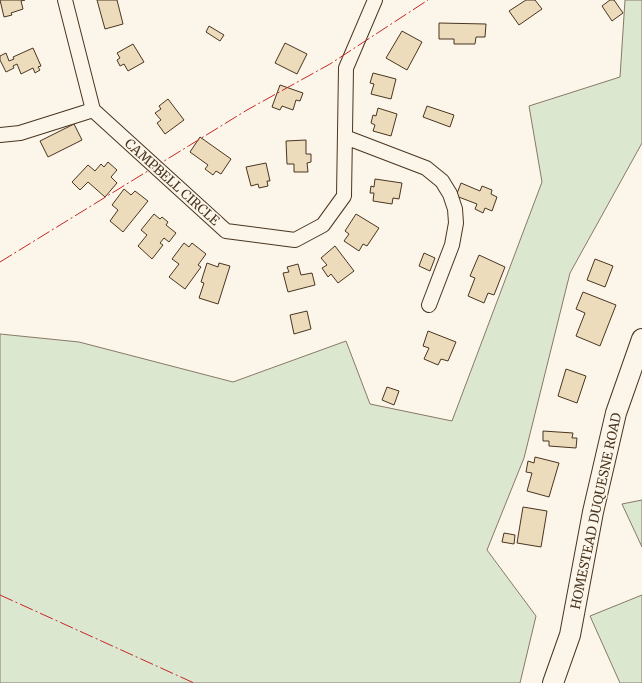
<svg xmlns="http://www.w3.org/2000/svg" width="642" height="683" font-family="Merriweather,serif">
<style>
.green{fill:#dce7d0;stroke:#887966}
.building{fill:#ecdcbc;stroke:#4a3520}
.lines{fill:none;stroke-linecap:round;stroke-linejoin:round}
.street-casing{stroke:#4a3520;stroke-width:16}
.secondary-casing{stroke:#4a3520;stroke-width:22}
.street{stroke:#fbf6e9;stroke-width:14}
.secondary{stroke:#fbf6e9;stroke-width:20}
.power{stroke:#c62828;stroke-width:1;stroke-dasharray:14 3 2 3;stroke-linecap:butt}
.labels{text-anchor:middle;dominant-baseline:central;stroke-width:3;stroke-linejoin:round;paint-order:stroke}
.street-label{font-size:13px;fill:#4a3520;stroke:#fbf6e9}
</style>
<rect width="100%" height="100%" fill="#fbf6e9"/>
<!-- green -->
<path class="green" d="M 625,0 L 642,0 L 642,143 L 570,273 L 524,458 L 487,550 L 536,616 L 520,683 L 0,683 L 0,334 L 79,342 L 233,382 L 346,341 L 370,404 L 452,421 L 542,182 L 529,106 L 620,77 Z
M 642,500 L 642,547 L 622,504 Z
M 642,595 L 642,683 L 620,683 L 590,616 Z"/>
<!-- building -->
<path class="building" d="M 0,0 L 25,0 L 21,1 L 23,9 L 11,13 L 12,15 L 4,17 Z
M 97,0 L 117,0 L 123,24 L 105,29 Z
M 526,0 L 535,0 L 542,9 L 519,25 L 509,11 Z
M 610,0 L 614,0 L 623,13 L 612,21 L 602,6 Z
M 439,23 L 486,24 L 485,37 L 476,37 L 475,44 L 454,44 L 454,39 L 439,39 Z
M 209,26 L 224,35 L 220,41 L 206,32 Z
M 402,31 L 422,42 L 407,70 L 386,58 Z
M 285,43 L 307,54 L 297,74 L 275,63 Z
M 133,44 L 144,62 L 128,71 L 124,64 L 120,66 L 117,60 L 120,58 L 117,53 Z
M 33,48 L 41,66 L 38,67 L 40,70 L 35,73 L 33,68 L 21,74 L 17,64 L 13,66 L 14,68 L 6,72 L 0,60 L 0,56 L 6,53 L 9,61 L 14,59 L 13,57 Z
M 373,73 L 396,79 L 391,99 L 371,94 L 374,84 L 370,83 Z
M 280,85 L 303,93 L 300,101 L 296,100 L 293,110 L 282,106 L 280,110 L 272,107 Z
M 168,99 L 184,120 L 165,134 L 157,123 L 161,120 L 155,113 L 161,109 L 159,106 Z
M 427,106 L 454,115 L 450,127 L 423,117 Z
M 378,108 L 397,114 L 391,136 L 373,131 L 375,125 L 371,123 L 373,115 L 376,116 Z
M 74,124 L 82,140 L 48,157 L 40,141 Z
M 200,137 L 231,159 L 221,174 L 216,171 L 213,175 L 205,169 L 208,165 L 190,152 Z
M 306,140 L 306,154 L 311,154 L 311,162 L 307,163 L 308,172 L 294,172 L 294,164 L 287,164 L 286,141 Z
M 108,162 L 117,170 L 111,177 L 117,183 L 105,197 L 88,182 L 80,190 L 72,182 L 88,165 L 95,171 L 101,164 L 104,167 Z
M 266,163 L 270,181 L 267,181 L 268,186 L 259,188 L 258,184 L 251,186 L 246,167 Z
M 375,179 L 402,183 L 399,199 L 393,198 L 392,204 L 373,201 L 374,193 L 370,193 L 371,186 L 374,187 Z
M 461,183 L 480,191 L 482,186 L 492,190 L 491,194 L 497,197 L 492,211 L 485,208 L 483,213 L 475,209 L 477,204 L 456,196 Z
M 124,189 L 131,195 L 135,191 L 148,201 L 123,232 L 110,221 L 118,210 L 112,205 Z
M 154,214 L 160,219 L 162,217 L 168,222 L 166,225 L 176,233 L 169,242 L 164,238 L 160,243 L 163,245 L 152,259 L 138,246 L 147,235 L 141,230 Z
M 356,214 L 379,228 L 367,246 L 363,244 L 359,251 L 344,241 L 349,234 L 345,231 Z
M 184,243 L 189,247 L 192,243 L 206,254 L 198,265 L 201,267 L 185,289 L 169,277 L 179,264 L 172,259 Z
M 335,246 L 354,271 L 338,283 L 331,274 L 328,277 L 322,268 L 327,265 L 321,258 Z
M 424,253 L 435,258 L 430,271 L 419,266 Z
M 479,255 L 505,267 L 494,295 L 488,293 L 484,303 L 468,296 L 475,278 L 470,276 Z
M 595,259 L 613,266 L 605,287 L 587,280 Z
M 207,263 L 218,267 L 219,263 L 230,266 L 218,304 L 199,298 L 204,283 L 201,282 Z
M 298,264 L 301,275 L 312,273 L 315,285 L 288,292 L 283,273 L 289,272 L 287,267 Z
M 583,292 L 616,305 L 600,346 L 576,336 L 585,313 L 576,309 Z
M 307,311 L 311,329 L 294,334 L 290,315 Z
M 428,331 L 456,342 L 448,361 L 441,359 L 438,365 L 424,359 L 429,348 L 423,346 Z
M 566,369 L 586,376 L 577,403 L 558,396 Z
M 387,387 L 399,391 L 394,405 L 382,400 Z
M 543,431 L 573,433 L 572,438 L 577,438 L 576,448 L 549,446 L 549,441 L 543,441 Z
M 535,457 L 559,463 L 549,497 L 527,491 L 532,473 L 526,472 L 528,461 L 534,463 Z
M 523,507 L 547,511 L 541,547 L 517,543 Z
M 504,533 L 515,535 L 514,544 L 502,542 Z"/>
<g class="lines">
<defs>
<path id="street" d="M 65,0 L 93,110 L 226,231 L 295,240 L 323,225 L 344,196 L 346,68 L 375,0
M 0,135 L 20,133 L 93,110
M 345,137 L 426,168 L 442,181 L 450,194 L 455,209 L 456,223 L 452,245 L 429,305"/>
<path id="secondary" d="M 553,683 L 570,635 L 593,512 L 616,413 L 642,339"/>
</defs>
<!-- street casing -->
<use href="#street" class="street-casing"/>
<!-- secondary casing -->
<use href="#secondary" class="secondary-casing"/>
<!-- street -->
<use href="#street" class="street"/>
<!-- secondary -->
<use href="#secondary" class="secondary"/>
<!-- power -->
<path class="power" d="M 0,262 L 247,110 L 330,64 L 428,0
M 0,595 L 194,683"/>
</g>
<g class="labels">
<!-- street labels -->
<g class="street-label">
<text transform="translate(172 182) rotate(42)">CAMPBELL CIRCLE</text>
<text transform="translate(596 511) rotate(-78)">HOMESTEAD DUQUESNE ROAD</text>
</g>
</g>
</svg>
